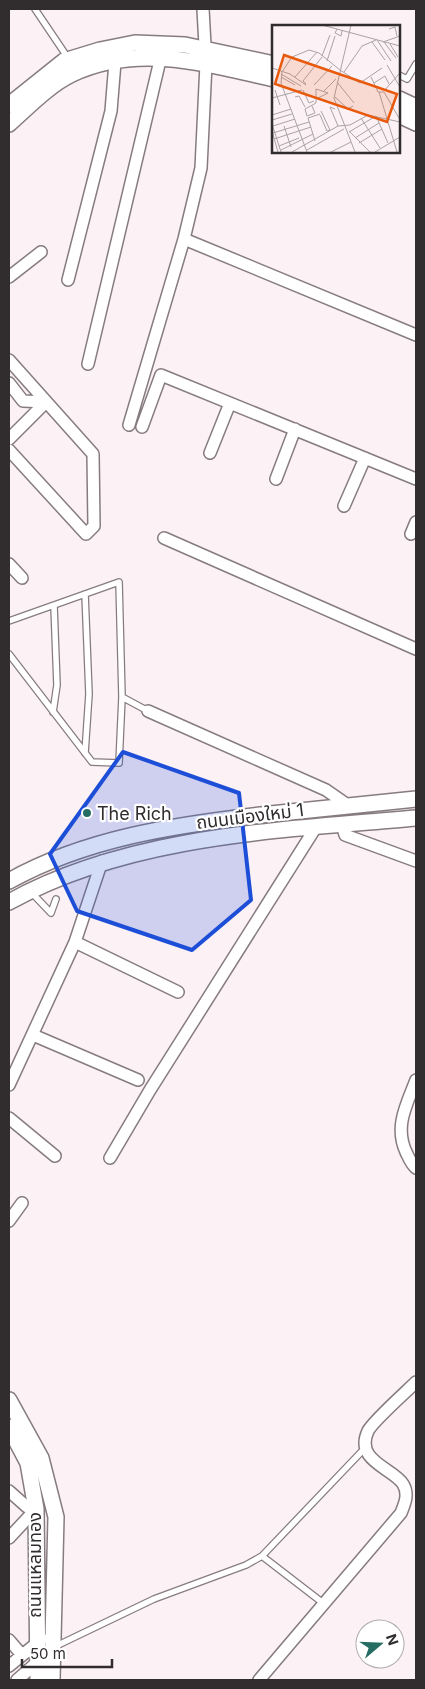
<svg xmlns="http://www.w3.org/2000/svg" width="425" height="1689" font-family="Inter,'Noto Sans Thai',sans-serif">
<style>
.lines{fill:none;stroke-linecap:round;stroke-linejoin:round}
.service-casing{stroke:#867c80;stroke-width:8}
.minor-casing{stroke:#867c80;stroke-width:14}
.tertiary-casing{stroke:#867c80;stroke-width:18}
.service{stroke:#fff;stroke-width:5.5}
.minor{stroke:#fff;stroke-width:11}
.tertiary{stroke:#fff;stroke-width:15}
.marked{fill:#1d4ed8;fill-opacity:0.2;stroke:#1d4ed8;stroke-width:4;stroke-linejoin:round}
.poi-dot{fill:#256c62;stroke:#fff;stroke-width:2}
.labels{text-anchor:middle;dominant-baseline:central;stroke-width:4.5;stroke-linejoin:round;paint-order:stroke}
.poi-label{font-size:18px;fill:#312d2f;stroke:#fff;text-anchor:start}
.street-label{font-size:18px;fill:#312d2f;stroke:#fff}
.inset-road{fill:none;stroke:#aba3a6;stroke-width:1}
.view{fill:#e8590c;fill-opacity:0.15;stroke:#e8590c;stroke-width:2.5}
.inset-edge{fill:none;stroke:#312d2f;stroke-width:2.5}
</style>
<rect width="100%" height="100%" fill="#fcf1f5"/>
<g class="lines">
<defs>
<path id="service" d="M 35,9 L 68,58
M 399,75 L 407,79 L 416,64
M 9,621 L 119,582 L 122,697 L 119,763 L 92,762 L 9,654
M 122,697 L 148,711
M 53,712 L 57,685 L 54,606
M 85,753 L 89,694 L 85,594
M 31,892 L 51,913 L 56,899
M 262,1556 L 323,1603
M 54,1647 L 154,1599 L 246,1565 L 262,1556 L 366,1447"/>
<path id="minor" d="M 184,239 L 416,335
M 9,277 L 41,252
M 68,280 L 111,111 L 115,62
M 9,360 L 93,454 L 94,526 L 86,534 L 9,450
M 88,364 L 162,52
M 9,383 L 23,401 L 46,402
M 129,425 L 184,239 L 201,168 L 206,64 L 203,9
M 142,427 L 161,375 L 416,479
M 9,439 L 46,402
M 210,453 L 230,403
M 276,479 L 295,429
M 344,506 L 365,458
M 411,534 L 416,522
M 164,538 L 416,649
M 9,564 L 22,578
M 148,711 L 326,790 L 349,806
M 342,824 L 345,835 L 416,861
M 75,942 L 178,992
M 33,1035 L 138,1080
M 416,1080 C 407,1104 394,1126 406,1152 C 409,1158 411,1164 416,1168
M 9,1085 L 75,942 L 102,861
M 9,1118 L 55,1156
M 110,1158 L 150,1090 L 316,827
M 9,1221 L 22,1203
M 9,1491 L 27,1507 L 36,1509
M 9,1538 L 36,1509
M 9,1640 L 22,1655
M 9,1666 L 42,1639
M 17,1680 L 42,1658
M 259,1680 L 401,1513 C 405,1503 409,1494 403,1484 C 393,1468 354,1461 368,1431 C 372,1422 407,1391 416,1382"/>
<path id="tertiary" d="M 399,99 L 416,107
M 9,105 L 64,61 L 100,50 L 135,43 L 185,45 L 274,64
M 399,115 L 416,123
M 9,124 C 28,107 49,85 72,74 C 137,43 208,64 274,79
M 9,881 C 86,838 175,825 261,815 C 313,810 364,804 416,799
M 9,902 C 129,835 282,830 416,818
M 9,1400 L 41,1458 L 56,1517 L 52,1680
M 9,1427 L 28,1463 L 36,1509 L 38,1680"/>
</defs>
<!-- service casing -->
<use href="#service" class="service-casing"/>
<!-- minor casing -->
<use href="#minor" class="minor-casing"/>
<!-- tertiary casing -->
<use href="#tertiary" class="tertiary-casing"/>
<!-- service -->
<use href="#service" class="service"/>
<!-- minor -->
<use href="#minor" class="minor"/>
<!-- tertiary -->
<use href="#tertiary" class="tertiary"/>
</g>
<!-- marked area -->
<path class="marked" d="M 123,752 L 239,793 L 251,900 L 192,950 L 77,911 L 50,854 Z"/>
<!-- markers -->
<circle class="poi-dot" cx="87" cy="813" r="5"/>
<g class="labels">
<!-- poi labels -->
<g class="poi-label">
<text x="97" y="813">The Rich</text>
</g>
<!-- street labels -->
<g class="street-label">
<text transform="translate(250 816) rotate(-7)">ถนนเมืองใหม่ 1</text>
<text transform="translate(34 1565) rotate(-90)">ถนนแหลมทอง</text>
</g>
</g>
<!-- overview -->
<g transform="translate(272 25)">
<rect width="128" height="128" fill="#fcf1f5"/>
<path class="inset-road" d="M 50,0 L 128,21M 79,0 L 62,73 L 83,127M 65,4 L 63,8 L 69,11 L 70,6M 117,4 L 123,2 L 125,11M 105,15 L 119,36M 100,17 L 113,35M 111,17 L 128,11M 112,17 L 124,33M 118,19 L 126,32M 50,31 L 58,10M 55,36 L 63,11M 115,40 L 128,62M 0,43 L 18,49 L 34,60M 68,45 L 88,58 L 110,43M 72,47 L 90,21 L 104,15M 9,49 L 29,61M 9,52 L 23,60M 23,52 L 45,27M 99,52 L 106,67 L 112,67 L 127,93M 65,57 L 82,78M 102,58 L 113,51 L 117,59M 34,59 L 31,56 L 50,32M 42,60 L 60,41M 3,65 L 8,80M 31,65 L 37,78 L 42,76M 52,66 L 64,54M 112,66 L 127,49M 107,67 L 125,127M 23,72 L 27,71 L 33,82M 63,72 L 76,84 L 81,81M 0,73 L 30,65M 40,81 L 43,88 L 35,91 L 33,84 L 44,78 L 44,64 L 56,68 L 44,74M 63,84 L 58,82 L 66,101M 0,90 L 19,84M 48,90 L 55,106 L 58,105 L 49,86M 89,93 L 108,123M 0,95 L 20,89M 0,99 L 9,127M 1,101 L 23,94M 12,101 L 19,122M 0,106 L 6,127M 77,106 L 98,127M 77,107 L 104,91 L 116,118M 1,108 L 37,97M 83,113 L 107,98M 2,114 L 39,102M 43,116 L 36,93 L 48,89M 87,118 L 110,104M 7,121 L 27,113M 9,125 L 41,109M 35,125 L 72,104M 20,127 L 66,101 L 78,100 L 96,90 L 128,97M 35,127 L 9,58 L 10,47 L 20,32 L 37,25 L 47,28 L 68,45M 59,127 L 79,117M 103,127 L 128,112"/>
<path class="view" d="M 12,30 L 125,69 L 115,97 L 3,59 Z"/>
<rect width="128" height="128" class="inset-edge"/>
</g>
<!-- border -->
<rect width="425" height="1689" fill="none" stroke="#312d2f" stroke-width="20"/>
<!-- north arrow -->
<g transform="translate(380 1644) rotate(71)"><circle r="24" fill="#ffffff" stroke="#adabac"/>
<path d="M0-4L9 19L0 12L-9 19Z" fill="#256c62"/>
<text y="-8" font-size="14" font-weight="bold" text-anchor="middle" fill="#312d2f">N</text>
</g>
<!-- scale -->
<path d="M22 1659v8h90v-8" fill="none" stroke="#312d2f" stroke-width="2.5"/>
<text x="30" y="1659" font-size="15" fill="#312d2f" stroke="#ffffff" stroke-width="4" paint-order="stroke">50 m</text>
</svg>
